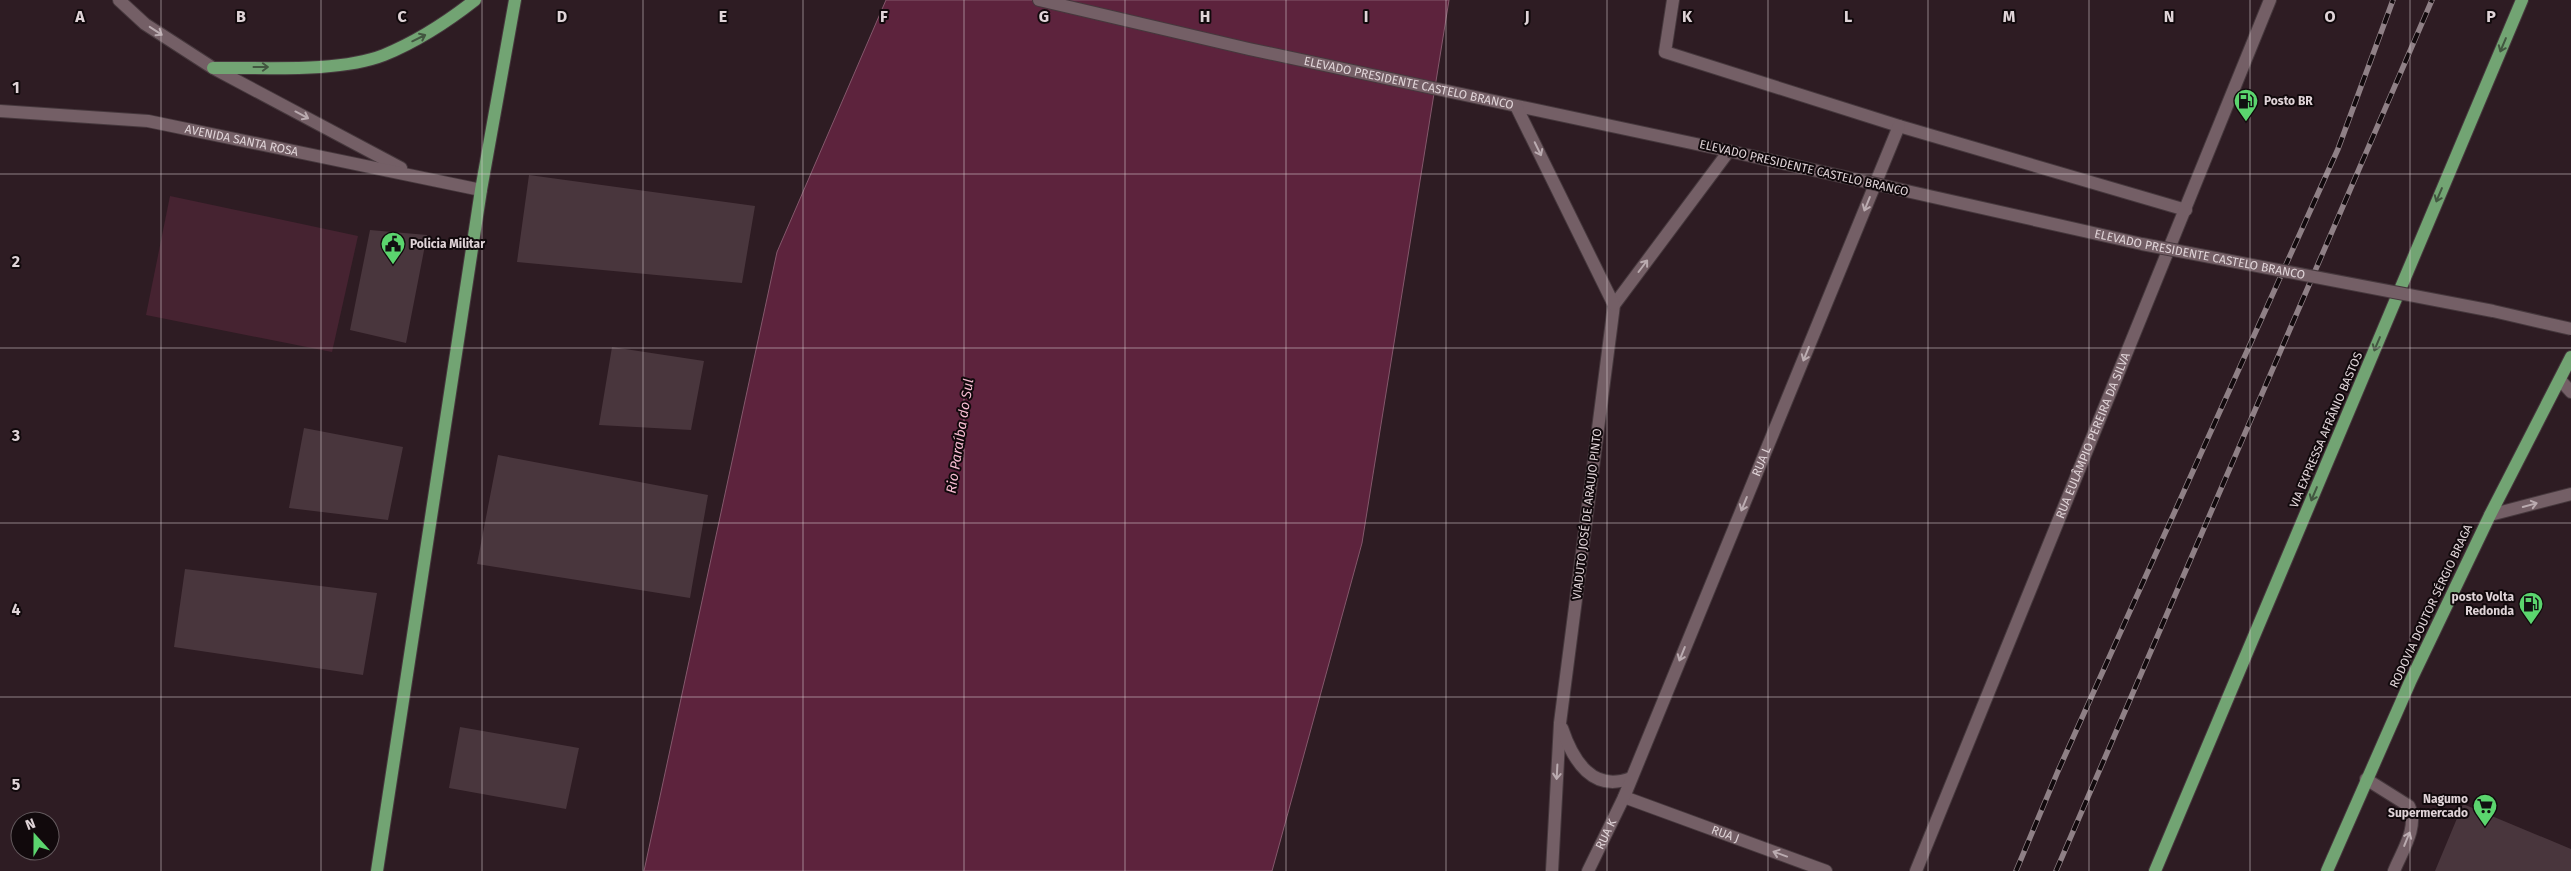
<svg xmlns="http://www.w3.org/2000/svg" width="2571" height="871" font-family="'Fira Sans',sans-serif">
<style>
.green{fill:#462331}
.water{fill:#5d233d;stroke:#84586c}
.building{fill:#49363d}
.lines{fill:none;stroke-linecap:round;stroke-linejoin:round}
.minor-casing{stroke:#46383d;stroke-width:14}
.major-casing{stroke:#46383d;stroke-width:14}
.minor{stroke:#745f66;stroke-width:12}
.major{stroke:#72a473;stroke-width:12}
.rail-casing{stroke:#8f8086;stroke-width:5.5}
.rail{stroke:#11090c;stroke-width:4;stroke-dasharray:11;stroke-linecap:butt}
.minor-bridge-casing{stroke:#46383d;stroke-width:14;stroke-linecap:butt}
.minor-bridge{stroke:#745f66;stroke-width:12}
.oneway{stroke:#baabb0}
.oneway2{stroke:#425640}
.grid{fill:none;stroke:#e0d4d8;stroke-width:1;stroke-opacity:0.55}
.labels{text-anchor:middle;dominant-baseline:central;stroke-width:4;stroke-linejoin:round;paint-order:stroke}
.street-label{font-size:12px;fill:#e0d4d8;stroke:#11090c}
.poi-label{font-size:12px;font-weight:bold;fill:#e0d4d8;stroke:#11090c;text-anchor:start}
.water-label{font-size:14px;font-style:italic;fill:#f7bdd2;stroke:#11090c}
.grid-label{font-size:16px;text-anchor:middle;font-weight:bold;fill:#e0d4d8;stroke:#11090c;stroke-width:4;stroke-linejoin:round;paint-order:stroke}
</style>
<rect width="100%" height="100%" fill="#2e1c23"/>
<!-- green -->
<path class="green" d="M 170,196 L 358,236 L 332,352 L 146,315 Z"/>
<!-- water -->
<path class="water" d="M 886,0 L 1449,0 L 1362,543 L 1272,871 L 644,871 L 777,252 Z"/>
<!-- building -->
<path class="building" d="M 529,175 L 755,206 L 742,283 L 517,262 Z
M 370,230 L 427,235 L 406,343 L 350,330 Z
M 612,347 L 704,361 L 691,430 L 599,425 Z
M 304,428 L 403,447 L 388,520 L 289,508 Z
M 498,455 L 708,495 L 690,598 L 477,564 Z
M 185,569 L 377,593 L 363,675 L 174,647 Z
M 460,727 L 579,748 L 566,809 L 449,788 Z
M 2463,804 L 2571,849 L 2571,871 L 2435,871 Z"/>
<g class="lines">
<defs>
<g id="minor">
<path d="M 119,0 L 145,24 L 213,68 L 401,168"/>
<path id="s1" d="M 1039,0 L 1249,49 L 1729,151 L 1614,305 L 1560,723 L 1552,871"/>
<path d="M 1673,0 L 1665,52 L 1899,126 L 2186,210"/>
<path d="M 1516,106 L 1614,305"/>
<path id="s2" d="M 0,111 L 148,121 L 481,190"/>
<path d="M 2561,381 L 2571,392"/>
<path d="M 2490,515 L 2571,494"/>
<path d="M 1562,728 C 1573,761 1593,793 1631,778"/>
<path d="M 2366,779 L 2409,806 C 2419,827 2402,851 2394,871"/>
<path id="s3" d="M 1624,797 L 1826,871"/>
<path id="s4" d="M 1588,871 L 1624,797 L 1899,126"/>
<path id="s5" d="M 1916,871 L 2270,0"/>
</g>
<path id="major" d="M 213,68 C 263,67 338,73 384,55 C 418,41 447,22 475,0
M 377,871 L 481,190 L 515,0
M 2155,871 L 2522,0
M 2327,871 L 2410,682 L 2490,515 L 2571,357"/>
</defs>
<!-- minor casing -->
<use href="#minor" class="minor-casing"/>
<!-- major casing -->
<use href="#major" class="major-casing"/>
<!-- minor -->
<use href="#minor" class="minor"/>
<!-- major -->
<use href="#major" class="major"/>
<defs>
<path id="rail" d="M 2016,871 L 2058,771 L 2338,149 L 2393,0
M 2056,871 L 2432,0"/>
</defs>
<!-- rail casing -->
<use href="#rail" class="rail-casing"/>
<!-- rail -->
<use href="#rail" class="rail"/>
<defs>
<g id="minor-bridge">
<path id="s6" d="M 1729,151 L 2142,244 L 2493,311 L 2571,329"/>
</g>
</defs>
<!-- minor-bridge casing -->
<use href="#minor-bridge" class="minor-bridge-casing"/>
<!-- minor-bridge -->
<use href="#minor-bridge" class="minor-bridge"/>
</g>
<!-- one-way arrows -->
<defs><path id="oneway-shaft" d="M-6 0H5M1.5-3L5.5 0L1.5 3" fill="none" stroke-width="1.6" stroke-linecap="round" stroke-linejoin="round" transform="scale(1.25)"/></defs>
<g class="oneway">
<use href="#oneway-shaft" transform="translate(156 31) rotate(33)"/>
<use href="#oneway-shaft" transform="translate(302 115) rotate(28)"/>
<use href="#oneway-shaft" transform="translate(1538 149) rotate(64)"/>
<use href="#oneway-shaft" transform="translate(1867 204) rotate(112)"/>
<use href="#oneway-shaft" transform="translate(1643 266) rotate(-53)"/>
<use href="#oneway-shaft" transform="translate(1806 354) rotate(112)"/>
<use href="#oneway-shaft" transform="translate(1744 504) rotate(112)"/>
<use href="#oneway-shaft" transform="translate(2530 505) rotate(-15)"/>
<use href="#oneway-shaft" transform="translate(1682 654) rotate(112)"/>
<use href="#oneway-shaft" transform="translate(1557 772) rotate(93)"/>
<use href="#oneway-shaft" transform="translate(2407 839) rotate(-68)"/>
<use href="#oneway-shaft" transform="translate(1780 854) rotate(-160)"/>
</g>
<g class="oneway2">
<use href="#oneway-shaft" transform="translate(419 38) rotate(-26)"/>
<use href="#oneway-shaft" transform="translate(2503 45) rotate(113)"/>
<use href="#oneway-shaft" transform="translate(261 67)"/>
<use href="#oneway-shaft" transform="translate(2439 195) rotate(113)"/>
<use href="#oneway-shaft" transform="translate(2377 344) rotate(113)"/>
<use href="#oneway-shaft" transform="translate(2314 494) rotate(113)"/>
</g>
<!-- grid -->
<path class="grid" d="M 161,0 L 161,871M 321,0 L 321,871M 482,0 L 482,871M 643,0 L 643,871M 803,0 L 803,871M 964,0 L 964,871M 1125,0 L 1125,871M 1286,0 L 1286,871M 1446,0 L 1446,871M 1607,0 L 1607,871M 1768,0 L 1768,871M 1928,0 L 1928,871M 2089,0 L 2089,871M 2250,0 L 2250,871M 2410,0 L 2410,871M 0,174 L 2571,174M 0,348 L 2571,348M 0,523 L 2571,523M 0,697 L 2571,697"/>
<!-- icons -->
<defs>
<symbol id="fuel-pin" viewBox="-11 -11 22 30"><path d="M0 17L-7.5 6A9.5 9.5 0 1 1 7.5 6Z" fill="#5bd56e" stroke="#11090c"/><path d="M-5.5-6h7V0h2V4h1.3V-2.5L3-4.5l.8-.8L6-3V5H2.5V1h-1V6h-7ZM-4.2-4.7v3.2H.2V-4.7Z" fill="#111"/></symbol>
<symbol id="civic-pin" viewBox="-11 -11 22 30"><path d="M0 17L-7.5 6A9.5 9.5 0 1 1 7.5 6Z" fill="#5bd56e" stroke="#11090c"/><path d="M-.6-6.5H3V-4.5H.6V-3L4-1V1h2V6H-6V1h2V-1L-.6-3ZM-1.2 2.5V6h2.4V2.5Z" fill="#111"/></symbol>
<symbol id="supermarket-pin" viewBox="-11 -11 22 30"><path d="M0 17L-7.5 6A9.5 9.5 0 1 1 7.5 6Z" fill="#5bd56e" stroke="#11090c"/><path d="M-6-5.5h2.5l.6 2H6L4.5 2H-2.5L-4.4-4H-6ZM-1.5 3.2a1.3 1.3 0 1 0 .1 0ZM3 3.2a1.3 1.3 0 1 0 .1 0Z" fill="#111"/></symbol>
</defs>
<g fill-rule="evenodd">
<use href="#fuel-pin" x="2232" y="87" width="28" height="38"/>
<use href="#civic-pin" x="379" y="230" width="28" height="38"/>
<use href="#fuel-pin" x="2517" y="590" width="28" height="38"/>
<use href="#supermarket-pin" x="2471" y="792" width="28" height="38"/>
</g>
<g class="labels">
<!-- street labels -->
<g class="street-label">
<text stroke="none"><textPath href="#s1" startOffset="379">ELEVADO PRESIDENTE CASTELO BRANCO</textPath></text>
<text stroke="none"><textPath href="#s2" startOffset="244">AVENIDA SANTA ROSA</textPath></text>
<text transform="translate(1804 168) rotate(13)">ELEVADO PRESIDENTE CASTELO BRANCO</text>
<text stroke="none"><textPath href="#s6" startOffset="482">ELEVADO PRESIDENTE CASTELO BRANCO</textPath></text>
<text transform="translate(2326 430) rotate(-67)">VIA EXPRESSA AFRÂNIO BASTOS</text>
<text stroke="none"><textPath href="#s5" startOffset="470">RUA EULÂMPIO PEREIRA DA SILVA</textPath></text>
<text stroke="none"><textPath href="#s4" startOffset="445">RUA L</textPath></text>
<text transform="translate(1587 514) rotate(-83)">VIADUTO JOSÉ DE ARAUJO PINTO</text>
<text transform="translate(2431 606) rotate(-65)">RODOVIA DOUTOR SÉRGIO BRAGA</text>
<text stroke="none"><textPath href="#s4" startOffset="41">RUA K</textPath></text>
<text stroke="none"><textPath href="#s3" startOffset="108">RUA J</textPath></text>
</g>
<!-- poi labels -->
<g class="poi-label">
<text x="2264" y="101">Posto BR</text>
<text x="410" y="244">Policia Militar</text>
<text x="2514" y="597" text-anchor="end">posto Volta<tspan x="2514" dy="14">Redonda</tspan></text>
<text x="2468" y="799" text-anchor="end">Nagumo<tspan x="2468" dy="14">Supermercado</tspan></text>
</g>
<!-- water labels -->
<g class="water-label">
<text transform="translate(960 436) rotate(-81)">Rio Paraíba do Sul</text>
</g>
</g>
<g class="grid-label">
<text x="80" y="22">A</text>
<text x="241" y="22">B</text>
<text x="402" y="22">C</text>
<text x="562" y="22">D</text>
<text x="723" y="22">E</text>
<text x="884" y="22">F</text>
<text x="1044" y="22">G</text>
<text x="1205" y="22">H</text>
<text x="1366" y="22">I</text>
<text x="1527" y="22">J</text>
<text x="1687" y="22">K</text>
<text x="1848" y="22">L</text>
<text x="2009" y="22">M</text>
<text x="2169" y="22">N</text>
<text x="2330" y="22">O</text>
<text x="2491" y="22">P</text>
<text x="16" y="93">1</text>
<text x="16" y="267">2</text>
<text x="16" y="441">3</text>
<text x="16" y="615">4</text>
<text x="16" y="790">5</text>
</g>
<!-- north arrow -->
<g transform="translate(35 836) rotate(339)"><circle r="24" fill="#11090c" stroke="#645a5e"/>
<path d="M0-4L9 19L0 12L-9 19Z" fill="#5bd56e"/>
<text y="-8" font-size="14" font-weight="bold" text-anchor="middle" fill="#e0d4d8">N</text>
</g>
</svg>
